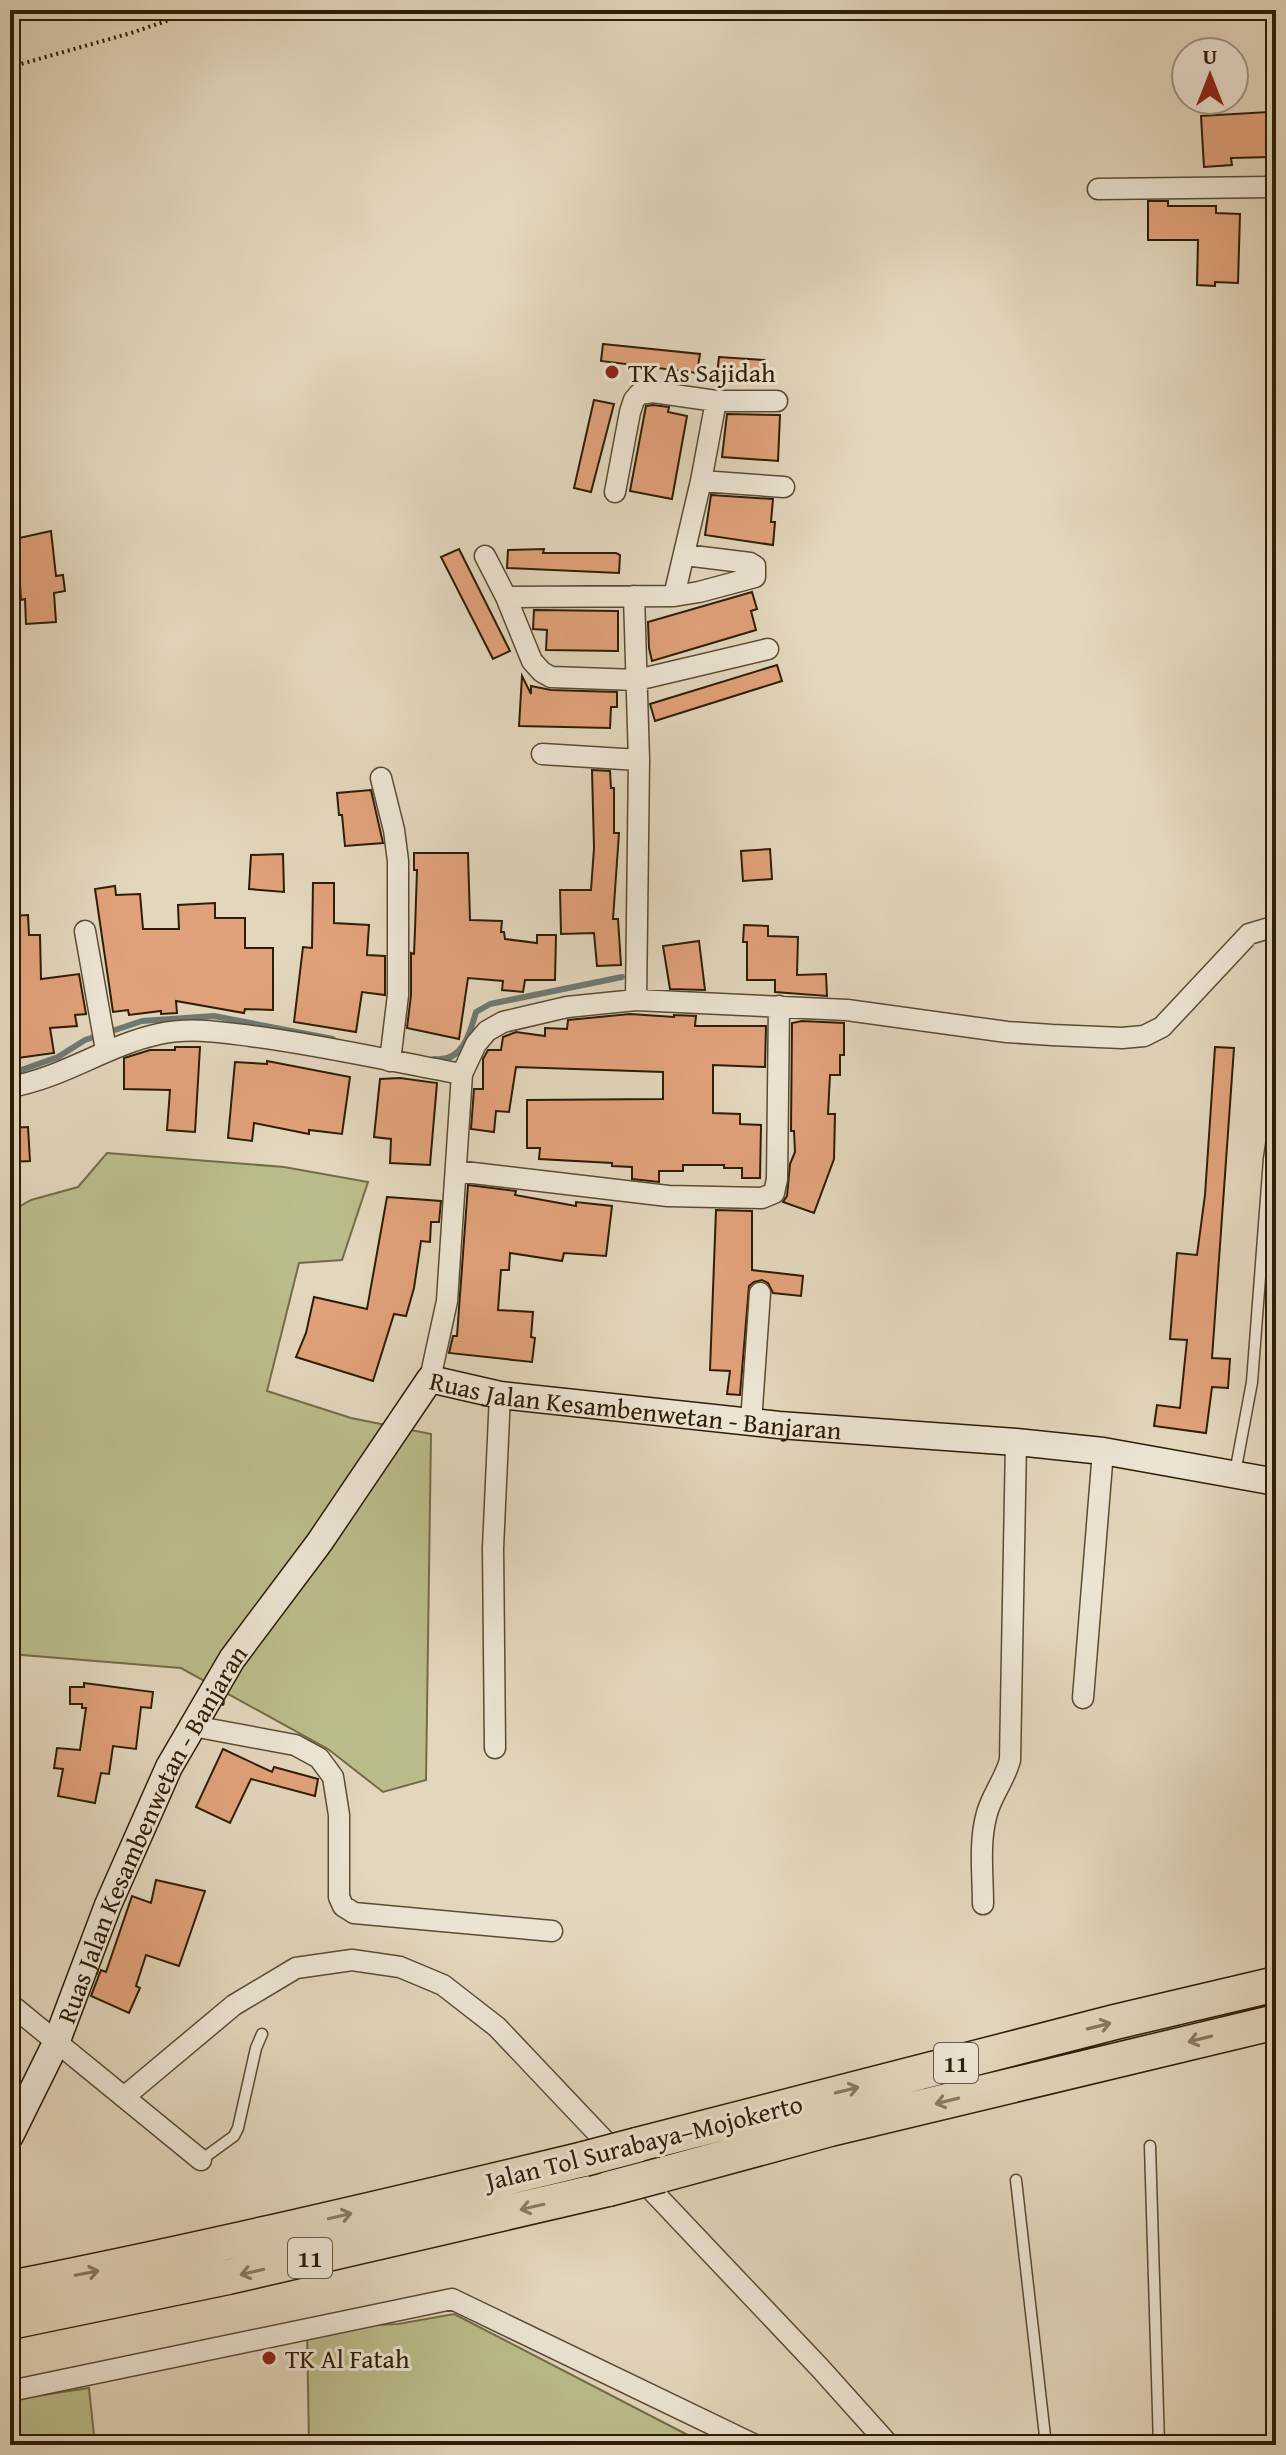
<svg xmlns="http://www.w3.org/2000/svg" width="1286" height="2455" font-family="'Gentium Book Plus',serif">
<style>
.green{fill:#bbbc8b;stroke:#746c48;stroke-width:2}
.lines{fill:none;stroke-linecap:round;stroke-linejoin:round}
.stream{stroke:#6f7973;stroke-width:6}
.building{fill:#e1a17a;stroke:#2e1d05;stroke-width:2}
.service-casing{stroke:#5b4b33;stroke-width:13}
.minor-casing{stroke:#5b4b33;stroke-width:23}
.secondary-casing{stroke:#2e1d05;stroke-width:29}
.motorway-casing{stroke:#2e1d05;stroke-width:37}
.path{stroke:#2e1d05;stroke-width:4;stroke-dasharray:2 4;stroke-linecap:butt}
.service{stroke:#ece4d3;stroke-width:10}
.minor{stroke:#ece4d3;stroke-width:20}
.secondary{stroke:#ece4d3;stroke-width:26}
.motorway{stroke:#e2d6bc;stroke-width:34}
.motorway-bridge-casing{stroke:#2e1d05;stroke-width:37;stroke-linecap:butt}
.motorway-bridge{stroke:#e2d6bc;stroke-width:34}
.oneway{stroke:#887a60}
.poi-dot{fill:#8f2418;stroke:#ece4d3;stroke-width:3}
.labels{text-anchor:middle;dominant-baseline:central;stroke-width:6;stroke-linejoin:round;paint-order:stroke}
.shield{fill:#ece4d3;stroke:#675943;stroke-width:2}
.shield-label{font-size:24px;font-weight:bold;fill:#2e1d05}
.poi-label{font-size:26px;fill:#2e1d05;stroke:#ece4d3;text-anchor:start}
.street-label{font-size:26px;fill:#2e1d05;stroke:#ece4d3}
</style>
<rect width="100%" height="100%" fill="#e2d6bc"/>
<filter id="stains"><feTurbulence type="fractalNoise" baseFrequency=".0025" numOctaves="4"/><feColorMatrix values="0 0 0 0 .2 0 0 0 0 .09 0 0 0 0 .02 0 0 0 .5 -.17"/></filter>
<radialGradient id="worn" r=".72"><stop offset=".6" stop-color="#630" stop-opacity="0"/><stop offset="1" stop-color="#630" stop-opacity=".3"/></radialGradient>
<!-- green -->
<path class="green" d="M 107,1153 L 284,1167 L 368,1182 L 342,1260 L 299,1263 L 267,1391 L 351,1418 L 431,1434 L 426,1780 L 383,1792 L 328,1749 L 181,1668 L 10,1654 L 10,1212 L 31,1200 L 78,1187 Z
M 454,2314 L 707,2445 L 309,2445 L 307,2328 L 398,2324 Z
M 89,2388 L 95,2445 L 10,2445 L 10,2400 Z"/>
<g class="lines">
<!-- stream -->
<path class="stream" d="M 434,1059 C 462,1063 470,1034 476,1012 L 490,1004 L 622,977
M 10,1074 L 58,1057 L 85,1040 L 142,1021 L 214,1016 L 333,1039"/>
</g>
<!-- building -->
<path class="building" d="M 1268,112 L 1269,124 L 1276,124 L 1276,157 L 1231,158 L 1232,165 L 1204,167 L 1201,116 Z
M 1148,201 L 1168,201 L 1168,206 L 1216,206 L 1216,213 L 1240,214 L 1238,283 L 1215,282 L 1215,286 L 1197,285 L 1198,240 L 1148,240 Z
M 603,344 L 700,354 L 697,373 L 601,361 Z
M 719,357 L 765,360 L 763,380 L 717,375 Z
M 594,400 L 614,404 L 591,492 L 574,488 Z
M 653,405 L 669,407 L 668,412 L 687,416 L 672,499 L 630,491 L 646,406 Z
M 727,414 L 780,415 L 778,461 L 722,457 Z
M 711,495 L 773,499 L 771,522 L 775,522 L 773,545 L 705,535 Z
M 51,531 L 56,576 L 63,575 L 65,591 L 54,593 L 56,622 L 26,624 L 25,599 L 21,600 L 20,584 L 10,586 L 10,540 Z
M 459,549 L 510,651 L 493,659 L 441,557 Z
M 544,549 L 543,553 L 616,553 L 620,555 L 619,573 L 507,568 L 508,550 Z
M 752,592 L 757,609 L 751,611 L 756,630 L 652,661 L 649,648 L 648,622 Z
M 534,610 L 618,611 L 618,651 L 546,650 L 547,630 L 533,629 Z
M 777,665 L 782,681 L 655,721 L 650,704 Z
M 522,676 L 531,694 L 531,686 L 551,690 L 617,692 L 617,707 L 611,707 L 610,728 L 519,726 Z
M 592,770 L 610,771 L 611,788 L 614,788 L 614,833 L 619,833 L 613,919 L 618,919 L 621,965 L 597,966 L 594,933 L 561,934 L 560,890 L 591,890 L 594,848 Z
M 371,790 L 383,843 L 345,846 L 342,815 L 339,815 L 337,793 Z
M 770,849 L 772,879 L 743,881 L 741,851 Z
M 414,853 L 468,853 L 470,920 L 502,921 L 501,932 L 504,932 L 505,939 L 537,943 L 537,935 L 556,935 L 555,980 L 525,980 L 523,992 L 502,990 L 503,981 L 468,978 L 459,1039 L 407,1028 L 411,995 L 411,953 L 414,954 L 415,930 L 417,870 L 414,870 Z
M 283,854 L 284,892 L 249,889 L 251,855 Z
M 313,883 L 334,883 L 334,923 L 369,925 L 367,955 L 385,956 L 385,995 L 362,992 L 356,1032 L 294,1022 L 303,947 L 312,948 Z
M 115,886 L 116,895 L 140,894 L 143,929 L 179,929 L 178,905 L 215,903 L 215,918 L 245,918 L 245,948 L 273,948 L 273,1010 L 245,1009 L 244,1013 L 176,1001 L 177,1013 L 161,1014 L 161,1011 L 129,1015 L 128,1010 L 113,1012 L 95,889 Z
M 28,915 L 29,935 L 40,935 L 41,979 L 79,974 L 86,1014 L 75,1015 L 77,1026 L 50,1028 L 54,1053 L 10,1059 L 10,916 Z
M 744,925 L 768,926 L 768,936 L 798,937 L 797,975 L 826,974 L 827,996 L 775,992 L 775,980 L 747,980 L 747,942 L 743,942 Z
M 699,941 L 705,990 L 670,989 L 663,946 Z
M 630,1014 L 674,1017 L 674,1015 L 696,1016 L 695,1026 L 766,1026 L 765,1067 L 713,1065 L 713,1113 L 740,1114 L 740,1124 L 761,1125 L 760,1178 L 742,1178 L 742,1168 L 724,1168 L 724,1165 L 683,1165 L 683,1171 L 659,1171 L 659,1182 L 632,1179 L 632,1167 L 612,1166 L 612,1163 L 539,1159 L 540,1148 L 527,1148 L 527,1100 L 663,1099 L 663,1072 L 516,1067 L 509,1112 L 496,1111 L 494,1132 L 471,1129 L 474,1089 L 483,1089 L 483,1059 L 488,1050 L 501,1050 L 503,1037 L 516,1032 L 545,1036 L 545,1028 L 567,1029 L 568,1020 Z
M 802,1021 L 844,1023 L 844,1055 L 840,1055 L 840,1075 L 830,1075 L 828,1114 L 835,1114 L 834,1159 L 814,1213 L 783,1202 L 787,1196 L 790,1164 L 795,1152 L 794,1131 L 791,1131 L 792,1023 Z
M 175,1047 L 200,1047 L 195,1132 L 167,1130 L 170,1090 L 124,1089 L 124,1058 L 150,1050 L 175,1050 Z
M 1215,1047 L 1234,1048 L 1212,1358 L 1230,1359 L 1228,1388 L 1212,1387 L 1206,1433 L 1154,1426 L 1157,1405 L 1180,1408 L 1187,1340 L 1170,1339 L 1177,1253 L 1197,1255 L 1205,1195 Z
M 267,1061 L 350,1077 L 342,1134 L 309,1130 L 309,1134 L 254,1123 L 252,1141 L 228,1138 L 235,1062 L 267,1064 Z
M 400,1078 L 437,1083 L 430,1165 L 390,1163 L 391,1139 L 374,1137 L 380,1079 Z
M 28,1127 L 30,1161 L 10,1162 L 10,1128 Z
M 468,1185 L 516,1191 L 515,1195 L 576,1206 L 576,1202 L 612,1206 L 606,1256 L 564,1253 L 562,1261 L 510,1253 L 509,1270 L 501,1270 L 498,1310 L 533,1312 L 531,1337 L 535,1338 L 532,1362 L 449,1353 L 453,1336 L 457,1336 Z
M 387,1197 L 441,1201 L 439,1222 L 431,1222 L 430,1242 L 421,1241 L 414,1288 L 406,1316 L 394,1314 L 373,1381 L 296,1357 L 306,1333 L 314,1297 L 367,1309 Z
M 716,1210 L 752,1211 L 752,1270 L 803,1276 L 801,1296 L 773,1293 L 768,1283 L 762,1280 L 754,1282 L 749,1286 L 740,1395 L 727,1394 L 730,1371 L 710,1370 Z
M 84,1683 L 153,1692 L 151,1708 L 141,1707 L 136,1749 L 113,1746 L 109,1774 L 101,1773 L 95,1803 L 58,1796 L 63,1769 L 54,1768 L 57,1748 L 80,1750 L 86,1708 L 82,1708 L 82,1704 L 70,1704 L 70,1687 L 84,1687 Z
M 223,1749 L 272,1772 L 274,1767 L 318,1779 L 315,1796 L 251,1779 L 230,1823 L 196,1807 Z
M 156,1880 L 205,1891 L 179,1966 L 146,1955 L 136,1986 L 140,1988 L 129,2013 L 91,1996 L 101,1970 L 106,1972 L 132,1896 L 151,1903 Z"/>
<g class="lines">
<defs>
<path id="service" d="M 1235,1473 L 1252,1382 L 1269,1159 L 1276,1113
M 1150,2146 L 1159,2445
M 201,2160 L 234,2136 L 238,2128 L 256,2048 L 262,2034
M 1016,2180 L 1046,2445"/>
<path id="minor" d="M 1098,189 L 1276,187
M 701,481 L 784,487
M 615,492 L 630,412 L 634,400 L 639,394 L 653,392 L 716,401 L 777,401
M 485,556 L 506,597 L 532,661 L 542,672 L 551,677 L 637,680 L 768,649
M 634,596 L 639,760 L 636,1000
M 674,596 L 701,481 L 716,401
M 506,597 L 674,596 L 699,592 L 755,577 L 755,566 L 750,563 L 685,555
M 542,754 L 639,760
M 381,778 L 394,830 L 398,861 L 398,995 L 390,1061
M 85,931 L 106,1050
M 10,1087 C 63,1078 107,1045 159,1034 C 190,1027 220,1032 251,1036 C 321,1045 391,1061 462,1074
M 456,1171 L 668,1196 L 762,1198 L 774,1193 L 777,1179 L 779,1006
M 430,1379 L 447,1301 L 462,1074 L 476,1044 L 487,1031 L 503,1022 L 567,1007 L 636,1000 L 847,1010 L 1007,1032 L 1052,1035 L 1122,1038 L 1144,1036 L 1162,1027 L 1249,934 L 1276,926
M 751,1422 L 760,1293
M 1083,1698 L 1103,1451
M 193,1726 L 295,1745 L 319,1758 L 333,1777 L 339,1815 L 339,1897 L 343,1906 L 354,1913 L 552,1931
M 495,1748 L 493,1548 L 500,1395
M 983,1904 C 983,1876 979,1844 986,1817 C 990,1797 1005,1780 1010,1760 L 1016,1442
M 10,2004 L 201,2160
M 124,2097 L 234,2005 L 296,1968 L 352,1960 L 400,1967 L 443,1985 L 497,2027 L 820,2368 L 889,2445
M 10,2391 L 452,2299 L 755,2445"/>
<g id="secondary">
<path id="s1" d="M 10,2136 L 56,2043 L 108,1905 L 169,1767 L 232,1659 L 319,1543 L 430,1379 L 500,1395 L 779,1425 L 1016,1442 L 1103,1451 L 1276,1482"/>
</g>
<path id="motorway" d="M 637,2145 L 1115,2022 L 1276,1984
M 661,2175 L 830,2129 L 1276,2022
M 10,2288 C 202,2250 393,2205 584,2159
M 10,2322 L 228,2277 L 608,2189"/>
</defs>
<!-- service casing -->
<use href="#service" class="service-casing"/>
<!-- minor casing -->
<use href="#minor" class="minor-casing"/>
<!-- secondary casing -->
<use href="#secondary" class="secondary-casing"/>
<!-- motorway casing -->
<use href="#motorway" class="motorway-casing"/>
<!-- path -->
<path class="path" d="M 10,67 L 131,33 L 199,10"/>
<!-- service -->
<use href="#service" class="service"/>
<!-- minor -->
<use href="#minor" class="minor"/>
<!-- secondary -->
<use href="#secondary" class="secondary"/>
<!-- motorway -->
<use href="#motorway" class="motorway"/>
<defs>
<path id="motorway-bridge" d="M 584,2159 L 637,2145
M 608,2189 L 661,2175"/>
</defs>
<!-- motorway-bridge casing -->
<use href="#motorway-bridge" class="motorway-bridge-casing"/>
<!-- motorway-bridge -->
<use href="#motorway-bridge" class="motorway-bridge"/>
</g>
<!-- one-way arrows -->
<defs><path id="oneway-shaft" d="M-6 0H5M1.5-3L5.5 0L1.5 3" fill="none" stroke-width="1.6" stroke-linecap="round" stroke-linejoin="round" transform="scale(2)"/></defs>
<g class="oneway">
<use href="#oneway-shaft" transform="translate(1099 2026) rotate(-14)"/>
<use href="#oneway-shaft" transform="translate(1200 2039) rotate(166)"/>
<use href="#oneway-shaft" transform="translate(847 2090) rotate(-14)"/>
<use href="#oneway-shaft" transform="translate(947 2101) rotate(166)"/>
<use href="#oneway-shaft" transform="translate(532 2207) rotate(167)"/>
<use href="#oneway-shaft" transform="translate(340 2216) rotate(-13)"/>
<use href="#oneway-shaft" transform="translate(252 2272) rotate(167)"/>
<use href="#oneway-shaft" transform="translate(87 2273) rotate(-11)"/>
</g>
<!-- markers -->
<g class="poi-dot">
<circle cx="612" cy="372" r="8"/>
<circle cx="269" cy="2358" r="8"/>
</g>
<g class="labels">
<!-- shield labels -->
<g class="shield">
<rect x="934" y="2043" width="44" height="40" rx="6"/>
<rect x="288" y="2238" width="44" height="40" rx="6"/>
</g>
<g class="shield-label">
<text x="956" y="2063">11</text>
<text x="310" y="2258">11</text>
</g>
<!-- poi labels -->
<g class="poi-label">
<text x="628" y="372">TK As Sajidah</text>
<text x="285" y="2358">TK Al Fatah</text>
</g>
<!-- street labels -->
<g class="street-label">
<text stroke="none"><textPath href="#s1" startOffset="1078">Ruas Jalan Kesambenwetan - Banjaran</textPath></text>
<text stroke="none"><textPath href="#s1" startOffset="334">Ruas Jalan Kesambenwetan - Banjaran</textPath></text>
<text transform="translate(644 2142) rotate(-14)">Jalan Tol Surabaya–Mojokerto</text>
</g>
</g>
<!-- margin -->
<rect width="1286" height="2455" fill="none" stroke="#e2d6bc" stroke-width="40"/>
<rect x="12" y="12" width="1262" height="2431" fill="none" stroke="#2e1d05" stroke-width="4"/>
<rect x="20" y="20" width="1246" height="2415" fill="none" stroke="#2e1d05" stroke-width="2"/>
<!-- north arrow -->
<g transform="translate(1210 76)"><circle r="38" fill="#ece4d3" stroke="#a09481" stroke-width="2"/>
<path d="M0-6L14 30L0 20L-14 30Z" fill="#8f2418"/>
<text y="-12" font-size="22" font-weight="bold" text-anchor="middle" fill="#2e1d05">U</text>
</g>
<rect width="100%" height="100%" filter="url(#stains)"/>
<rect width="100%" height="100%" fill="url(#worn)"/>
</svg>
